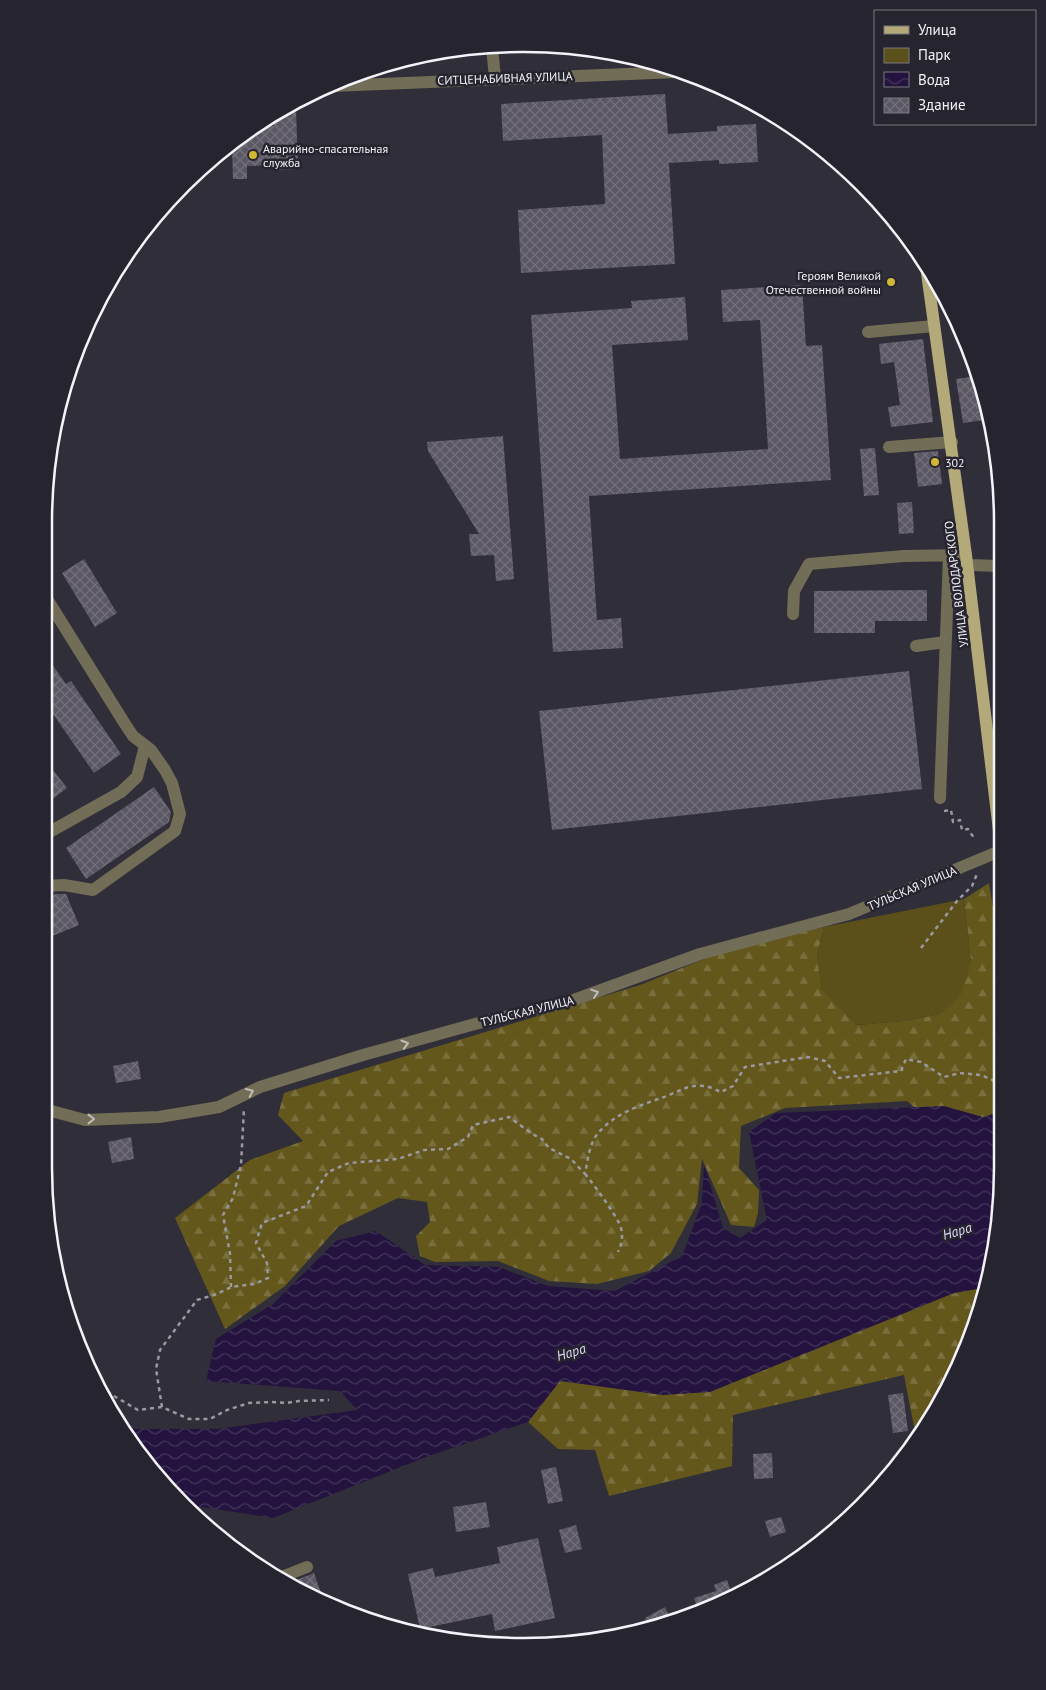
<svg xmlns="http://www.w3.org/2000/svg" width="1046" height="1690" font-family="'PT Sans',sans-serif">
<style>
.forest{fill:url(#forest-firs)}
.park{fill:#5b5019}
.water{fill:url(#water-waves)}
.building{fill:url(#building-cross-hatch)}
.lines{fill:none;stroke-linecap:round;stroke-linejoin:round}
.path{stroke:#9a99a0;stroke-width:2.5;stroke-dasharray:4 4;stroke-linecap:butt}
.minor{stroke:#726d56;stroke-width:12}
.major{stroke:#b4aa79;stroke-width:12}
.oneway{stroke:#c0bdb8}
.poi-dot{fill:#d0b736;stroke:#26242e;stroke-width:2}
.labels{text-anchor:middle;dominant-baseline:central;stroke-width:5;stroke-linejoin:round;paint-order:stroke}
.street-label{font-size:12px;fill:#f4f3f9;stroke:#26242e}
.poi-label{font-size:12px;fill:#f4f3f9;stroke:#26242e;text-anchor:start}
.water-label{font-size:14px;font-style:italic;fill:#ddd5f4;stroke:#26242e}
.rim{fill:none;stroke:#f4f3f9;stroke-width:2.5}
</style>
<defs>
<pattern id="forest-firs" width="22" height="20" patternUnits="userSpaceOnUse" patternTransform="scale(1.25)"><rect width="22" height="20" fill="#63571c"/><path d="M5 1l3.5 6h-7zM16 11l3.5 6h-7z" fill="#7a703e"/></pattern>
<pattern id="water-waves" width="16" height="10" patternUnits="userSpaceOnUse" patternTransform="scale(1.25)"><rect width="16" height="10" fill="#23133e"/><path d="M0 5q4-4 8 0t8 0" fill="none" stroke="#44365b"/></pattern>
<pattern id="building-cross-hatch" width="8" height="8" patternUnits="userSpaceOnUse" patternTransform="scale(1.25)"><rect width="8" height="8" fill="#5b5864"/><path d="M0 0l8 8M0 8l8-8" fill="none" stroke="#73707b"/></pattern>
</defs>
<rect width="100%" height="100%" fill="#302e38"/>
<!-- forest -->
<path class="forest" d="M 989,883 L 999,945 L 999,1075 L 997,1077 L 999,1079 L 998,1153 L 939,1128 L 907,1101 L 785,1108 L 741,1126 L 739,1168 L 759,1190 L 758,1213 L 754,1227 L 731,1225 L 702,1159 L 697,1204 L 671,1253 L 649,1271 L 597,1284 L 549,1281 L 498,1261 L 435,1262 L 420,1256 L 416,1236 L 430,1222 L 427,1202 L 398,1198 L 339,1226 L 285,1286 L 225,1329 L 175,1218 L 250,1160 L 303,1141 L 278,1115 L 284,1093 L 640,985 L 719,953 L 824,927 L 817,956 L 856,1025 L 904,1021 L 940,1014 L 971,963 L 964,899 Z
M 982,1288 L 966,1350 L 916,1437 L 904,1375 L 733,1415 L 732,1466 L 609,1496 L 595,1450 L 558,1449 L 528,1422 L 560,1380 L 663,1395 L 954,1293 Z"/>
<!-- park -->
<path class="park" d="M 964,899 L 971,963 L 960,996 L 940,1014 L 904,1021 L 856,1025 L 821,989 L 817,956 L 824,927 Z"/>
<!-- water -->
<path class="water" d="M 944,1106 L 983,1117 L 999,1112 L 998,1229 L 982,1288 L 954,1293 L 710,1392 L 663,1395 L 560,1381 L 528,1422 L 426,1457 L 273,1518 L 189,1505 L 143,1459 L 125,1425 L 135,1429 L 218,1429 L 357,1410 L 340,1391 L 206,1381 L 216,1339 L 273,1304 L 336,1241 L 376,1231 L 425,1265 L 499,1267 L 548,1286 L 615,1291 L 682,1256 L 702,1203 L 704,1164 L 723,1228 L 740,1238 L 767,1220 L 749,1132 L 776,1113 Z"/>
<!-- building -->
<path class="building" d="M 665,94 L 668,134 L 717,131 L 717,126 L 756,124 L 758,162 L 719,164 L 719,160 L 669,163 L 675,264 L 521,273 L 518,210 L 605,204 L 602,135 L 503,141 L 501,104 Z
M 279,111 L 296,111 L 298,169 L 275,170 L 275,165 L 247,166 L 247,179 L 233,179 L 232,145 L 258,126 L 274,126 L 274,115 Z
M 802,285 L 806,346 L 822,345 L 831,480 L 589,496 L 597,620 L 621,618 L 623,648 L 553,652 L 531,315 L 632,308 L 631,301 L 685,297 L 688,340 L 612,345 L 620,459 L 768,449 L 760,320 L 723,322 L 721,290 Z
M 923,339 L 933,422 L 891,427 L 888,407 L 900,405 L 894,362 L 881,364 L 879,344 Z
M 978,376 L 984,420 L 963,423 L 956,379 Z
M 503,436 L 514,579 L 496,581 L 494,555 L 471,556 L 469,534 L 479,534 L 428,451 L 427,442 Z
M 875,448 L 879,495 L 864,496 L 860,449 Z
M 938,451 L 942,484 L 918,487 L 914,453 Z
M 912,502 L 914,533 L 899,534 L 897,503 Z
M 84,559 L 117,613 L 95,627 L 62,573 Z
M 927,590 L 927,621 L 875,621 L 875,633 L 814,633 L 814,591 Z
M 47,657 L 66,684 L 71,681 L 121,754 L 94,773 L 46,704 Z
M 909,671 L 922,789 L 552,830 L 539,711 Z
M 46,761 L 67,788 L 46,804 Z
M 154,787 L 171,812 L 169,822 L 86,879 L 66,848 Z
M 56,894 L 66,894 L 79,925 L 45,939 L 45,898 Z
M 138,1061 L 141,1079 L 116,1083 L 113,1066 Z
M 131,1137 L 134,1159 L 112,1163 L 108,1142 Z
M 903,1393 L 908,1431 L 893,1433 L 888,1395 Z
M 772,1453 L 773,1478 L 754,1479 L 753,1454 Z
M 556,1467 L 563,1501 L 548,1504 L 541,1470 Z
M 486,1502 L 490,1527 L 456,1532 L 453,1507 Z
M 781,1517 L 786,1532 L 770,1537 L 765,1521 Z
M 576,1525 L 582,1549 L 565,1553 L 559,1530 Z
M 538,1538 L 555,1618 L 495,1631 L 492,1614 L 420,1629 L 408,1574 L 433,1568 L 435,1577 L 500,1563 L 497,1547 Z
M 314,1573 L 322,1596 L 294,1581 Z
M 727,1580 L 731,1592 L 698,1610 L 694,1598 L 716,1591 L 714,1585 Z
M 665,1607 L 672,1622 L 649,1626 L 645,1618 Z"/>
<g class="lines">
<!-- path -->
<path class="path" d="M 944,811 L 951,810 L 953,822 L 960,820 L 962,830 L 968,829 L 974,838
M 994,867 L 997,870 L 1000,886
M 921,948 L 957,901 L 972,886 L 977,874
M 585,1174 C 593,1183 619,1219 621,1228 C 623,1237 622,1244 618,1252
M 231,1287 L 230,1254 L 223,1215 L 233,1198 L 241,1165 L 244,1108
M 107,1392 L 138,1410 L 162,1407 L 189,1419 L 210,1419 L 227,1410 L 249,1403 L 272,1402 L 286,1403 L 299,1401 L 329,1400
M 162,1407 L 156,1369 L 160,1350 L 197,1300 L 217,1294 L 231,1287 L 254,1284 L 268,1278 L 267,1263 L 256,1243 L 262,1223 L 306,1206 L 328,1172 L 349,1163 L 398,1159 L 424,1150 L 448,1149 L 468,1137 L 473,1125 L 509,1117 C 516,1122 537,1138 542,1139 L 549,1148 L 571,1159 L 585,1174 C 588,1160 589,1142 600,1131 C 617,1112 644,1104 667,1096 C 679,1091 690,1084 703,1086 C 709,1086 716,1090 721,1092 L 733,1086 L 745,1067 L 808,1057 L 825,1061 L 839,1078 L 901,1071 L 906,1059 L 921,1062 L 944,1077 L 960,1073 L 981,1075 L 999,1083"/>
<!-- minor -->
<path class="minor" d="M 492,47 L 495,78
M 332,86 L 678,72
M 868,332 L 934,326
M 889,447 L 952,442
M 968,565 L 1001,566
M 793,614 L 794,591 L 809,564 L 904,556 L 966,555
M 916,646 L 945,642
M 940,798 L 949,555
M 46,834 L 121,792 L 137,777 L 145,746
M 45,886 L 64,885 L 93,890 L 175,831 L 180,814 L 172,783 L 165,770 L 151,750 L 133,736 L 125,724 L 47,599
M 44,1109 L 85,1120 L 159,1117 L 219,1107 L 260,1087 L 363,1055 L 475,1024 L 571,1001 L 700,954 L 849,914 L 1000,851
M 284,1576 L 307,1567"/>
<!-- major -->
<path class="major" d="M 926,266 L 966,555 L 1000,839"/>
</g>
<!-- one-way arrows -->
<defs><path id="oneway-chevron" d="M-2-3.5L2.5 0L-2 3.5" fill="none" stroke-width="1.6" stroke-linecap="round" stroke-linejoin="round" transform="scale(1.25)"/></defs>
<g class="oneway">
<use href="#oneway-chevron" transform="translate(595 993) rotate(-19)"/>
<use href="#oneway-chevron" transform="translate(405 1044) rotate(-16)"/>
<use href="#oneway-chevron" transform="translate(250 1092) rotate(-25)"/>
<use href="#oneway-chevron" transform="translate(91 1119)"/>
</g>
<!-- markers -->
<g class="poi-dot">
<circle cx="253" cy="155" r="5"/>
<circle cx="891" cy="282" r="5"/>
<circle cx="935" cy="462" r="5"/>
</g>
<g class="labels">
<!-- street labels -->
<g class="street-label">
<text transform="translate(505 78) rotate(-2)">СИТЦЕНАБИВНАЯ УЛИЦА</text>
<text transform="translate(956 584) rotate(-97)">УЛИЦА ВОЛОДАРСКОГО</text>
<text transform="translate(912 888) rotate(-23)">ТУЛЬСКАЯ УЛИЦА</text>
<text transform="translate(527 1011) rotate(-14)">ТУЛЬСКАЯ УЛИЦА</text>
</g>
<!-- poi labels -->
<g class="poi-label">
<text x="263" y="148">Аварийно-спасательная<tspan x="263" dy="14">служба</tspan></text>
<text x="881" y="275" text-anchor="end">Героям Великой<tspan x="881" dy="14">Отечественной войны</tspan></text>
<text x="945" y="462">302</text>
</g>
<!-- water labels -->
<g class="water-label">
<text transform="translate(957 1231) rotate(-17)">Нара</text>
<text transform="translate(571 1352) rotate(-17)">Нара</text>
</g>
</g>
<!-- crop -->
<path d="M0 0H1046V1690H0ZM522 52H524A470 470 0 0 1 994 522V1168A470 470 0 0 1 524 1638H522A470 470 0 0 1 52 1168V522A470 470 0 0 1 522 52Z" fill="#26242e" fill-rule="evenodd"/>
<path class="rim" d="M522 52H524A470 470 0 0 1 994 522V1168A470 470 0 0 1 524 1638H522A470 470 0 0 1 52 1168V522A470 470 0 0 1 522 52Z"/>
<!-- legend -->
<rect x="874" y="10" width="162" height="115" fill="#26242e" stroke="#78777f"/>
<rect x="884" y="26" width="25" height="8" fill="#b4aa79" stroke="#78777f"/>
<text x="918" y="35" font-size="15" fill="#f4f3f9">Улица</text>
<rect x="884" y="48" width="25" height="15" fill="#5b5019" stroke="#78777f"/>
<text x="918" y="60" font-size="15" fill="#f4f3f9">Парк</text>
<rect x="884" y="72" width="25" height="15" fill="url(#water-waves)" stroke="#78777f"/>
<text x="918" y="85" font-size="15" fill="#f4f3f9">Вода</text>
<rect x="884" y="98" width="25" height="15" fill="url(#building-cross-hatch)" stroke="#78777f"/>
<text x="918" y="110" font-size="15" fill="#f4f3f9">Здание</text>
</svg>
